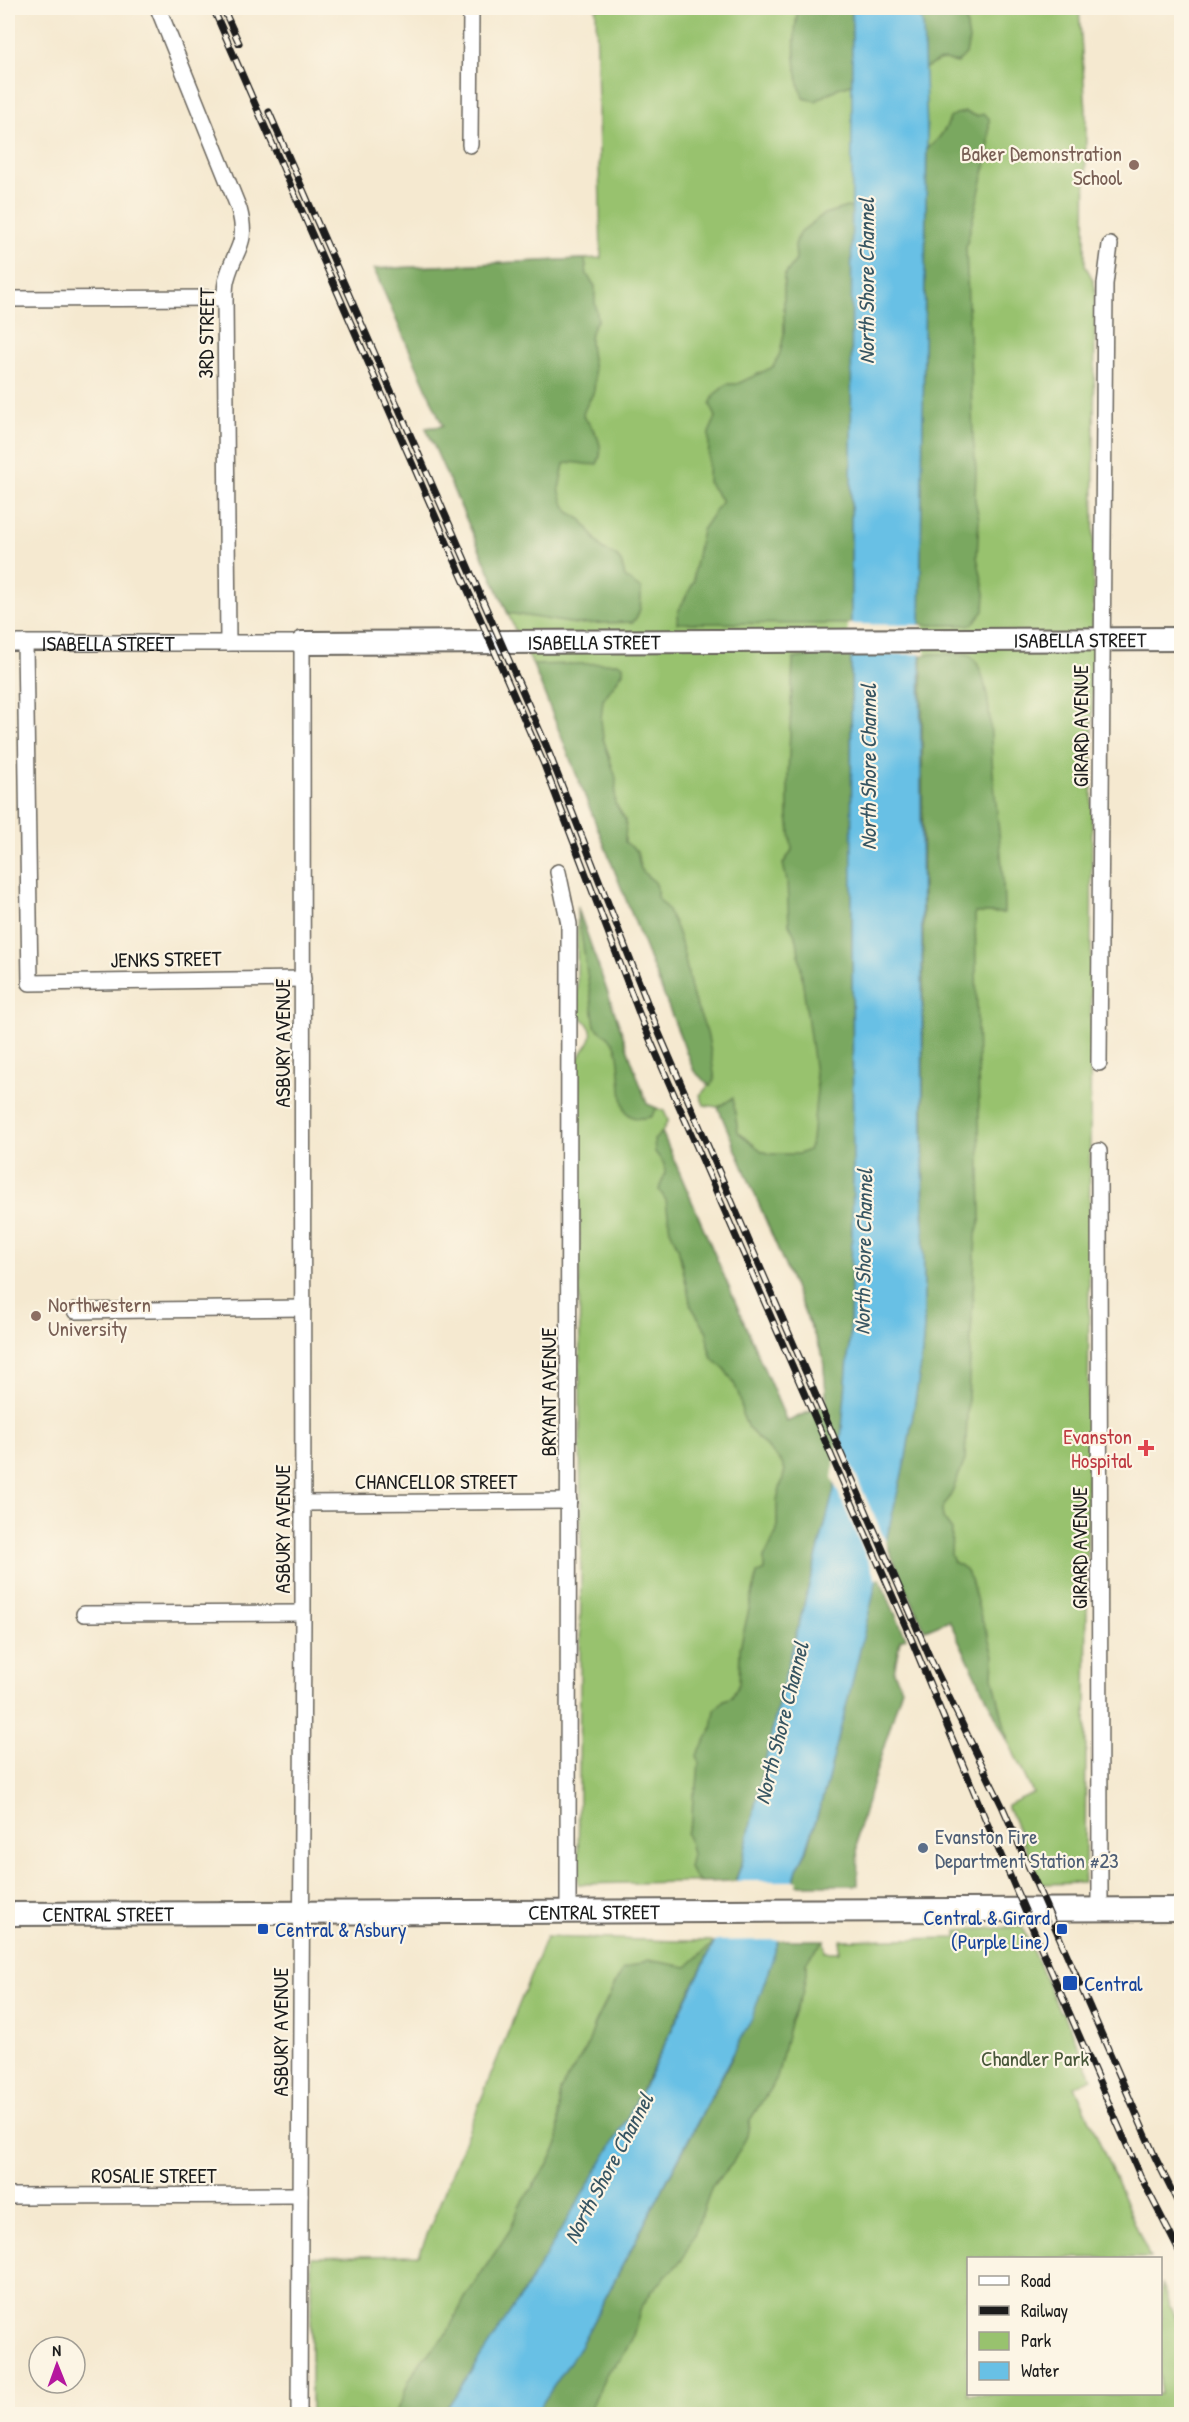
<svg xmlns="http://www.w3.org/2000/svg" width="1189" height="2422" font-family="'Patrick Hand',sans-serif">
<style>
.green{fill:#98c26e;stroke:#5a6f45;stroke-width:1.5}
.forest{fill:#7aa861;stroke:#4b623e;stroke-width:1.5}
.water{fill:#68c0e5;stroke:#426e80;stroke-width:1.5}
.pier{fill:#f5e9d0}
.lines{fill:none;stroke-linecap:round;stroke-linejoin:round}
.street-casing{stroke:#68645b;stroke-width:18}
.secondary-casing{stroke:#68645b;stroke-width:26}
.street{stroke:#fff;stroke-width:15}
.secondary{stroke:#fff;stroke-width:22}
.rail-casing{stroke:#1c1c1c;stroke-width:7}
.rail{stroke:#fcf5e5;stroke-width:4.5;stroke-dasharray:14;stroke-linecap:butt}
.education-dot{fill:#8d6e63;stroke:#fcf5e5;stroke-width:2}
.health-dot{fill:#e0444e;stroke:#fcf5e5;stroke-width:2}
.service-dot{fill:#5c6f8a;stroke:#fcf5e5;stroke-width:2}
.transit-dot{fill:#1a4fb4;stroke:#fcf5e5;stroke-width:2}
.labels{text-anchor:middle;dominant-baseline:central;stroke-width:4.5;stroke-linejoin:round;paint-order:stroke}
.education-label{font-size:21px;fill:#785e54;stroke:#fcf5e5;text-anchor:end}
.street-label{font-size:21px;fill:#1c1c1c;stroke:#fcf5e5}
.health-label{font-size:21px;fill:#be3a42;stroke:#fcf5e5;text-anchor:end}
.service-label{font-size:21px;fill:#4e5e75;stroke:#fcf5e5;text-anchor:start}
.transit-label{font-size:21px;fill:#164399;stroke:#fcf5e5;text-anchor:start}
.park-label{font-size:21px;fill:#475639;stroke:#fcf5e5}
.water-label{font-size:22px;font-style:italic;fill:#375562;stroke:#fcf5e5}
</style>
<rect width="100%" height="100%" fill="#fcf5e5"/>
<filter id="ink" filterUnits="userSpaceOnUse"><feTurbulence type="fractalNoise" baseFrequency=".0167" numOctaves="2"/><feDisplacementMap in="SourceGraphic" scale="12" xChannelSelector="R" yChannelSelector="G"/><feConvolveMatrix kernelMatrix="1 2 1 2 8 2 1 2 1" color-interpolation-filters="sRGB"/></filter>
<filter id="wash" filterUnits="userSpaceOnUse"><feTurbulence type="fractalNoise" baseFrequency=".008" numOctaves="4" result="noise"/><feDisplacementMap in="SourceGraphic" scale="24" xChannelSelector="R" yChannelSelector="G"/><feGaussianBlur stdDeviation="1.35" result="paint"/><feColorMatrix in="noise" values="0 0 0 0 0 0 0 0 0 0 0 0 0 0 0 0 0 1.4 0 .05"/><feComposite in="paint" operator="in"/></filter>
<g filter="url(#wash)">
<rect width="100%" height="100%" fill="#f5e9d0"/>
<!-- green -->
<path class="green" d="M 596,8 L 1079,8 L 1086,111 L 1085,264 C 1088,274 1095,278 1095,289 C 1090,817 1091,1346 1085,1874 L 1083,1883 L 1041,1884 L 1007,1805 L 1033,1793 L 949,1620 L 925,1630 L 841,1442 L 735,1881 L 578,1884 L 581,1570 L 578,1058 C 592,1039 600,1031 577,1014 L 577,906 L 647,1104 L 664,1111 L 668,1120 L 662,1132 L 787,1422 L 827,1403 L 823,1356 L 718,1107 L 704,1105 L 700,1095 L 710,1085 L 694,1071 L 533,665 L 515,630 L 426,428 L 443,426 L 374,269 L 601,258 Z
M 1022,1927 L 1060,2012 L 1063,2012 L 1092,2078 L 1075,2086 L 1150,2258 L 968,2258 L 968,2394 L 1160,2394 L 1161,2283 L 1181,2331 L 1181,2414 L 311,2414 L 311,2257 L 419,2255 L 546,1937 L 678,1941 L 824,1940 L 825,1952 L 839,1952 L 840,1940 L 957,1938 L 957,1930 Z"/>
<!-- forest -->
<path class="forest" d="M 798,8 L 852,8 L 852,84 L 838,88 L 816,101 L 803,98 C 793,70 793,37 798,8 Z
M 918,8 L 964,8 L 969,40 L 966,54 L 957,63 L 945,60 L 938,61 L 924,69 L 923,26 Z
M 965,112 L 976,116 L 984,114 L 989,118 L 989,152 L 966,247 L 973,436 L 976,470 L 975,500 L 979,519 L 977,557 L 985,593 L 984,611 L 972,625 L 920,625 L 927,148 C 936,144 947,128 950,118 L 956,114 Z
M 847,207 L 852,208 L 851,624 L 677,623 L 678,612 L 694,581 L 694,571 L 702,530 L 722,501 L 708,482 L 709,433 L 716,417 L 710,404 L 715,394 L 727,384 L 737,384 L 773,367 L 780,353 L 784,334 L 784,276 L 796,260 L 795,245 L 799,233 L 824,214 Z
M 585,259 L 587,275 L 595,286 L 595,302 L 598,320 C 580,338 599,367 594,390 C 592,399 584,406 583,416 C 594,429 607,446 597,464 C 583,467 577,459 564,464 L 559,489 L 563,502 L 570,513 L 582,520 L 603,550 C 619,554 622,561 625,577 L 641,589 C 641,601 642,612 633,622 L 576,624 L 508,613 L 426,428 L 443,426 L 374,269 Z
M 922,654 L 968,654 C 975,658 978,664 981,672 C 992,703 990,739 993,772 C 997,820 1004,864 1004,913 L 975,913 L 981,1218 L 976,1235 L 965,1460 L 949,1499 L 942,1509 L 943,1518 L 952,1530 L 951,1555 L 954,1562 L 962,1566 L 971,1579 L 981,1617 L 989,1637 L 994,1656 L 993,1677 L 1009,1744 L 949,1620 L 925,1630 L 885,1541 L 906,1457 L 921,1364 L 924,1327 Z
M 815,655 L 851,655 L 853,1182 L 850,1336 L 841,1441 L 834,1490 L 781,1692 L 742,1863 L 735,1881 L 701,1882 L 693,1876 L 689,1867 L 692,1854 L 687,1833 L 692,1819 L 693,1796 L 697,1786 L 699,1763 L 697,1755 L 712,1728 L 715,1710 L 724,1700 L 732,1697 L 739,1683 L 740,1648 L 757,1574 L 764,1570 L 764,1558 L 777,1531 L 777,1500 L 785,1470 L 781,1462 L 748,1428 L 742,1414 L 740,1398 L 734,1383 L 725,1370 L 712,1358 L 708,1346 L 707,1332 L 691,1306 L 678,1247 L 670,1230 L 666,1200 L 659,1190 L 665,1173 L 664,1164 L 655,1152 L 654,1140 L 662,1132 L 787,1422 L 827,1404 L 823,1356 L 718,1107 L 733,1098 L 738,1132 L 762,1151 L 771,1154 L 799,1154 L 808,1150 L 812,1140 L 817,1089 L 797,940 L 789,924 L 787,881 L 783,864 L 792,850 L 788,816 L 788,776 L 793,659 Z
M 617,663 L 623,665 L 623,672 L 603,700 L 601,719 L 603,738 L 616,778 L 615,803 L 626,821 L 625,842 L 637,851 C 639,858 638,865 642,870 C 650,883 659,876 657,897 C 681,921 685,962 692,993 C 695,1007 703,1019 707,1033 C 711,1048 712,1064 715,1079 L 710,1086 L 694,1071 L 533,665 Z
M 577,906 L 647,1104 L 657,1108 L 651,1117 C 644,1118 634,1120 628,1114 C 617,1102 623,1060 615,1045 C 611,1037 601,1033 595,1026 Z
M 879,1578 L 906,1638 L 900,1640 L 894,1672 L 902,1688 L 857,1834 L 858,1885 L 793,1885 L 797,1869 L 807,1851 L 826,1787 L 876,1580 Z
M 779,1940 L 824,1940 L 806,1962 L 806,1975 L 802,1995 L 790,2023 L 777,2078 L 750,2120 L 747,2136 L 732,2164 L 712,2186 L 697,2228 L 682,2260 L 652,2291 L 641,2308 L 632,2339 L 621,2359 L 608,2371 L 588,2414 L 535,2414 L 579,2348 L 731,2060 Z
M 715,1941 C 682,2004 654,2070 619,2133 C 567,2228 506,2320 445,2411 L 443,2414 L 394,2414 L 401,2402 L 409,2380 L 422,2360 L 446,2335 L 465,2298 L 510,2230 L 520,2205 L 547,2166 L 558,2144 L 560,2090 L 586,2049 L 595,2024 L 622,1970 L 648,1960 L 687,1967 Z"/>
<!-- water -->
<path class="water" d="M 852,8 L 918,8 L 923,26 L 927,131 L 920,625 L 924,1327 L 921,1364 L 906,1457 L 854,1675 L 826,1787 L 806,1851 L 797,1869 L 779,1940 L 752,2018 L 579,2348 L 536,2413 L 443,2414 L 528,2285 L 618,2135 L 648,2079 L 715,1941 L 742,1863 L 781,1692 L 834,1490 L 841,1441 L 850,1336 L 853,1182 L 851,624 Z"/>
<!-- pier -->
<path class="pier" d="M 848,624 L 923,625 L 925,654 L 848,655 Z
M 838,1435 L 887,1545 L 880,1578 L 876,1580 L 832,1478 Z
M 732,1881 L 797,1881 L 782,1940 L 711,1941 Z"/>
</g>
<g filter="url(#ink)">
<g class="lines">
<defs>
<g id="street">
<path d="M 158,8 L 239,209 C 249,245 235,248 227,278 C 225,284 225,291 225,298 L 228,643"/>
<path d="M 470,145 L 471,8"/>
<path d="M 8,299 L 225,298"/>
<path id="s1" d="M 8,643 L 302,643 L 303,1613 L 299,2414"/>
<path d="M 25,643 L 30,983 L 303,979"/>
<path d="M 558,872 L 569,924 L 568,1912"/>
<path d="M 1099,1063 L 1105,284 L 1110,245"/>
<path d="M 1099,1151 L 1100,1909"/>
<path d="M 75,1311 L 303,1308"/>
<path d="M 303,1503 L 569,1501"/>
<path d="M 84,1614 L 303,1613"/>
<path d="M 8,2196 L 300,2195"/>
</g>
<g id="secondary">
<path id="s2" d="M 302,643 L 1182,639"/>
<path id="s3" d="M 8,1914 L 1182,1909"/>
</g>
</defs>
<!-- street casing -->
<use href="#street" class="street-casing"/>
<!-- secondary casing -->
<use href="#secondary" class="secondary-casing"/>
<!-- street -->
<use href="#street" class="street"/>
<!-- secondary -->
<use href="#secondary" class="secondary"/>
<defs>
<path id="rail" d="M 213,8 L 543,762 L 642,1021 L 910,1636 L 984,1816 L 1091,2063 L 1140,2175 L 1182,2257
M 223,8 L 239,43
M 269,112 L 546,745 L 659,1033 L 787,1329 L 930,1658 L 1003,1808 L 1156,2159 L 1182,2211"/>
</defs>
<!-- rail casing -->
<use href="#rail" class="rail-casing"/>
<!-- rail -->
<use href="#rail" class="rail"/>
</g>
</g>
<!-- markers -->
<g class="education-dot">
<circle cx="1134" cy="165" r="6"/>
<circle cx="36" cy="1316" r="6"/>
</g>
<path class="health-dot" d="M1143 1439h6v6h6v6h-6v6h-6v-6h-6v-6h6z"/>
<circle class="service-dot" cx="923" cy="1848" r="6"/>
<g class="transit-dot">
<rect x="257" y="1923" width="12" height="12" rx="3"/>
<rect x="1056" y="1923" width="12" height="12" rx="3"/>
<rect x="1062" y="1975" width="16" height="16" rx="3"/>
</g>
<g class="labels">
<!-- education labels -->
<g class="education-label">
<text x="1122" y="153">Baker Demonstration<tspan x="1122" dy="24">School</tspan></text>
<text x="48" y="1304" text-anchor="start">Northwestern<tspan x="48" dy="24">University</tspan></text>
</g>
<!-- street labels -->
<g class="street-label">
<text transform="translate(206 333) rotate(-89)">3RD STREET</text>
<text stroke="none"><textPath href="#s2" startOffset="778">ISABELLA STREET</textPath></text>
<text stroke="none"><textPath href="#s2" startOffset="292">ISABELLA STREET</textPath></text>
<text stroke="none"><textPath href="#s1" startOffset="100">ISABELLA STREET</textPath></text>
<text transform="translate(1080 726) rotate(-90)">GIRARD AVENUE</text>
<text transform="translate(166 959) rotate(-1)">JENKS STREET</text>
<text transform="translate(282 1043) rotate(-90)">ASBURY AVENUE</text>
<text transform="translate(548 1392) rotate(-90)">BRYANT AVENUE</text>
<text x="436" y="1481">CHANCELLOR STREET</text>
<text transform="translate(282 1529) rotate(-90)">ASBURY AVENUE</text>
<text transform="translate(1079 1548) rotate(-90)">GIRARD AVENUE</text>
<text stroke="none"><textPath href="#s3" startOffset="586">CENTRAL STREET</textPath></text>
<text stroke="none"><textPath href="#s3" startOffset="100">CENTRAL STREET</textPath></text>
<text transform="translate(280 2032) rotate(-90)">ASBURY AVENUE</text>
<text x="154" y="2175">ROSALIE STREET</text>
</g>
<!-- health labels -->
<g class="health-label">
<text x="1132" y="1436">Evanston<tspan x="1132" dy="24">Hospital</tspan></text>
</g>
<!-- service labels -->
<g class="service-label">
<text x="935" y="1836">Evanston Fire<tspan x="935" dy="24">Department Station #23</tspan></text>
</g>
<!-- transit labels -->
<g class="transit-label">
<text x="1050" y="1917" text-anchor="end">Central &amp; Girard<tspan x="1050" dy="24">(Purple Line)</tspan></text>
<text x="275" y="1929">Central &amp; Asbury</text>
<text x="1084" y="1983">Central</text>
</g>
<!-- park labels -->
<g class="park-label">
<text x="1035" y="2058">Chandler Park</text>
</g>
<!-- water labels -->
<g class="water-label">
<text transform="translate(866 281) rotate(-90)">North Shore Channel</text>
<text transform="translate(868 767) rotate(-90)">North Shore Channel</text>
<text transform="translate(863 1252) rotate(-89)">North Shore Channel</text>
<text transform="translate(781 1723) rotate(-76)">North Shore Channel</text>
<text transform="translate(608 2168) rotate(-62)">North Shore Channel</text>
</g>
</g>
<!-- margin -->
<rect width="1189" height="2422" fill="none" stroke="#fcf5e5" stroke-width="30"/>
<!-- legend -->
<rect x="967" y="2257" width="195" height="138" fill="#fcf5e5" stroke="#a29e95" stroke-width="1.5"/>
<rect x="979" y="2276" width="30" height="9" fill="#ffffff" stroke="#a29e95" stroke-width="1.5"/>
<text x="1021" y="2287" font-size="18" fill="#1c1c1c">Road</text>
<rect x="979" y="2306" width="30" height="9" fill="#1c1c1c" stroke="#a29e95" stroke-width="1.5"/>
<text x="1021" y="2317" font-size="18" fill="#1c1c1c">Railway</text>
<rect x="979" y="2332" width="30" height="18" fill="#98c26e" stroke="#a29e95" stroke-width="1.5"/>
<text x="1021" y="2347" font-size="18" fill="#1c1c1c">Park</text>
<rect x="979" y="2362" width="30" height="18" fill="#68c0e5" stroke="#a29e95" stroke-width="1.5"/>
<text x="1021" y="2377" font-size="18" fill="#1c1c1c">Water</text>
<!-- north arrow -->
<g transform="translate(57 2365) rotate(359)"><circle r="28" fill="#fcf5e5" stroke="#a29e95" stroke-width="1.5"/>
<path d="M0-4.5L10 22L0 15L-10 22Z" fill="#b5179e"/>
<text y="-9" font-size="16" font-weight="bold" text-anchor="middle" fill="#1c1c1c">N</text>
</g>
</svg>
